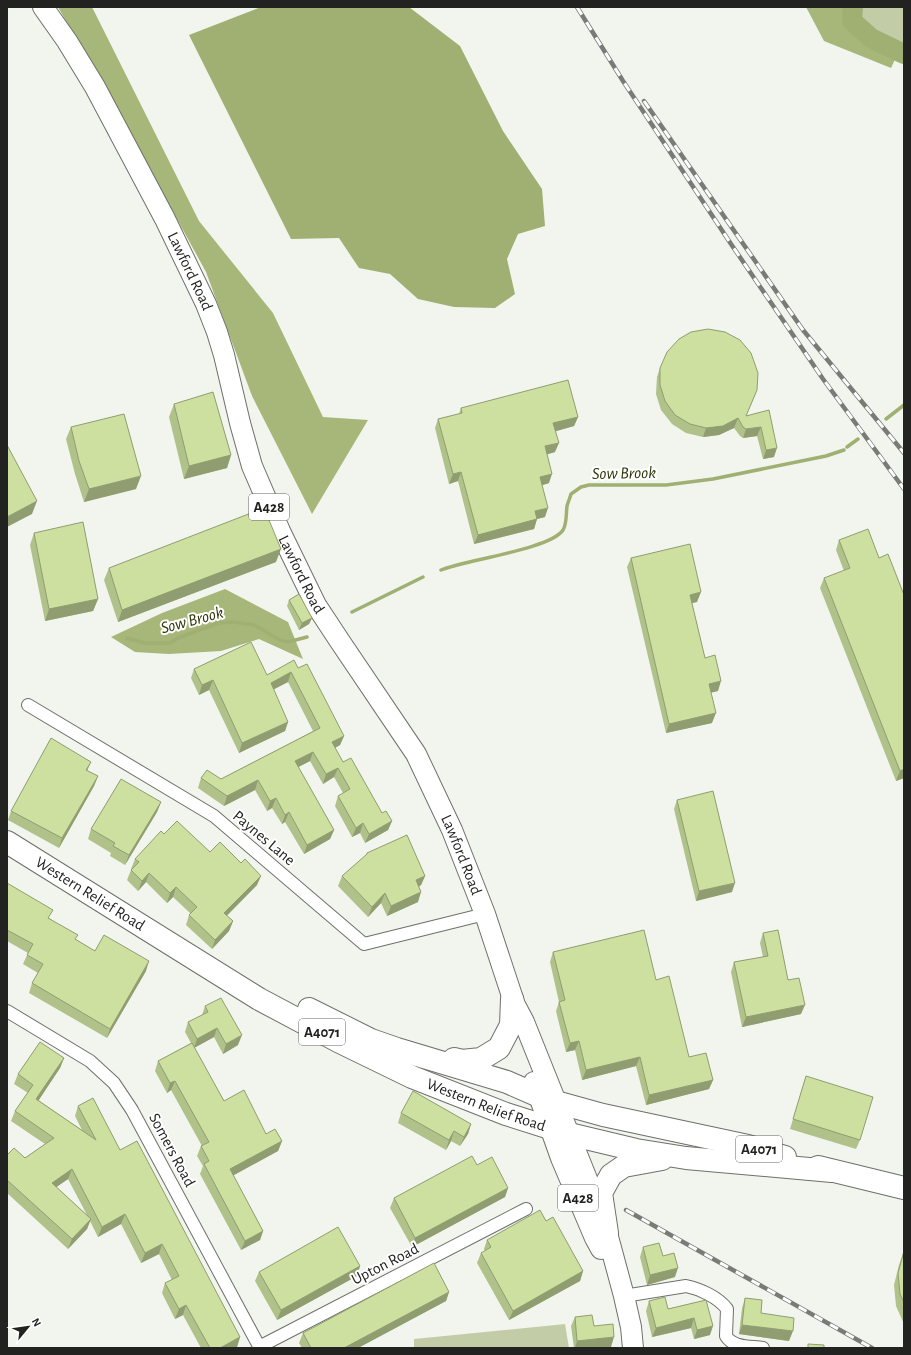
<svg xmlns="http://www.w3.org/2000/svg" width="911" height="1355" font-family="'Alegreya Sans',sans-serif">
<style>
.green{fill:#c2cda8}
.forest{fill:#a6b779}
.water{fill:#9fb072}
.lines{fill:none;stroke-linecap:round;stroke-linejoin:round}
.stream{stroke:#9fb072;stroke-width:3.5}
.river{stroke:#9fb072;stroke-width:20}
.street-casing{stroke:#6e706a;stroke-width:14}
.primary-casing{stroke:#6e706a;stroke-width:22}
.highway-casing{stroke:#6e706a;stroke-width:24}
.street{stroke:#fff;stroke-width:12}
.primary{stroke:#fff;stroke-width:20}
.highway{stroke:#fff;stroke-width:22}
.rail-casing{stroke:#7a7b77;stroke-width:4.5}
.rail{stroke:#fff;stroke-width:3;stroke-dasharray:9;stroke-linecap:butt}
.wall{fill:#b1c18a;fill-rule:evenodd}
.shaded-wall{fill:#909d70}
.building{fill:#cee0a0;stroke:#909d70}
.labels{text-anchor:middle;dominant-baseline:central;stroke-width:4;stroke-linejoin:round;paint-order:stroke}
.shield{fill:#fff;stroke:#646463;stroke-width:1}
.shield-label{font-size:15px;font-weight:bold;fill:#222220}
.street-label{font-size:16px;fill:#222220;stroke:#fff}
.water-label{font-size:17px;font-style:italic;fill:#2c3606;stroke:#fff}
</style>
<rect width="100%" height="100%" fill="#f2f5ee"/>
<!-- green -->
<path class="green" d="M 853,7 L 904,7 L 904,42 L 899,51 L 871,38 L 852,21 Z
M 565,1324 L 569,1348 L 414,1348 L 414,1339 Z"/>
<!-- forest -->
<path class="forest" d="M 58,7 L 92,7 L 199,221 L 273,313 L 323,417 L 368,420 L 312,514 L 252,396 L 206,272 L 135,142 Z
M 806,7 L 853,7 L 852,21 L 871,38 L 899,51 L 891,68 L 824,41 Z
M 225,589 L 288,622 L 303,659 L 259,639 L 221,651 L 169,654 L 135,652 L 111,637 L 162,613 Z"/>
<!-- water -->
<path class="water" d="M 261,7 L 409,7 L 460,46 L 503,131 L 542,189 L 545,226 L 518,234 L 507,259 L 515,294 L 495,308 L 454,307 L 418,299 L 390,274 L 359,268 L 339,238 L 291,239 L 189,35 Z"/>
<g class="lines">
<!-- stream -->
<path class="stream" d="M 886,419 L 904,405
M 847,447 L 858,439
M 441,570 C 465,560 551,549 563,530 C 567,524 566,513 567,506 C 568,502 570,498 571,494 L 581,487 L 589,485 L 666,485 L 713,479 L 826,456 L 844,450
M 352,612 L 423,577
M 127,638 L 144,643 L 170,643 L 178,638 L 219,623 L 234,622 L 254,625 L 280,640 L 288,642 L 307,637"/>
<!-- river -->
<path class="river" d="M 853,7 L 852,21 L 871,38 L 904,54"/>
<defs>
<path id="street" d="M 28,705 L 214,816 L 364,944 L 485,914
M 7,1011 L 90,1061 L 114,1083 L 132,1110 L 260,1348
M 624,1296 L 686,1286 C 700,1289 718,1297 727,1309 L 726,1336 C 733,1348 751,1346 763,1348
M 259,1347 L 526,1209"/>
<g id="primary">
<path id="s1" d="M 43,7 L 67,41 L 95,87 L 165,219 L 206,304 L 217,332 L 224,355 L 240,423 L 252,466 L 280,531 L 316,605 L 339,640 L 416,754 L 452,830 L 485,914 L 515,1005 L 524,1022 L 595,1199 L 607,1233 L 624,1296 L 631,1327 L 633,1348"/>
<path d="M 534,1082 L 561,1158 L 595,1238 L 601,1249"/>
</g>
<g id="highway">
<path id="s2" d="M 7,842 L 259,999 L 338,1041 L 412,1077 L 506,1114 L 569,1134 L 636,1150 L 686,1158 L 832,1171"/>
<path d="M 309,1009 L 371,1040 L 397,1049 L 507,1082 L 539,1096 L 556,1102 L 603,1115 L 748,1146 L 785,1157"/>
<path d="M 454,1059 L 462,1061 L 481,1059 L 499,1048 L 511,1025 L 512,999"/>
<path d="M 818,1167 L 904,1188"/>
<path d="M 607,1233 L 601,1193 L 611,1175 L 624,1166 L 662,1159"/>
</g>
</defs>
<!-- street casing -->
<use href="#street" class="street-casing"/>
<!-- primary casing -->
<use href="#primary" class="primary-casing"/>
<!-- highway casing -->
<use href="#highway" class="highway-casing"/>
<!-- street -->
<use href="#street" class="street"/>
<!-- primary -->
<use href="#primary" class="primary"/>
<!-- highway -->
<use href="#highway" class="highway"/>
<defs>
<path id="rail" d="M 577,7 L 623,81 L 731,244 L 823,379 L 904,489
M 644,101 L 803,330 L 904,453
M 626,1210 L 872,1348"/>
</defs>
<!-- rail casing -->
<use href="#rail" class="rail-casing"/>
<!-- rail -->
<use href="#rail" class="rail"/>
</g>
<!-- wall -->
<path class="wall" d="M 660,368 L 757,390 L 746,416 L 769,410 L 774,457 L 763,459 L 757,436 L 743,438 L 740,436 L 734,428 L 719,435 L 703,437 L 686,433 L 672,424 L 661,410 L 656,394 L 657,377 Z
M 174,404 L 231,455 L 227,468 L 184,479 L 169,417 Z
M 461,408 L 578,417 L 574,426 L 555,431 L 555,452 L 547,454 L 549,483 L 542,485 L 545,517 L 537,519 L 534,529 L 474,544 L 458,481 L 449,484 L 435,428 L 438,419 L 459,414 Z
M 71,427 L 136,489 L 84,502 L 75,474 L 66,439 Z
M 34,533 L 98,599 L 93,611 L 45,621 L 30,545 Z
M 839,540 L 879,558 L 904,778 L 896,781 L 820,588 L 824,578 L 844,571 L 836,550 Z
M 631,558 L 697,602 L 692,603 L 705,658 L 718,691 L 711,692 L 712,723 L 666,733 L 627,567 Z
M 276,562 L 118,622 L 104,580 L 109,568 Z
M 289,600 L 312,618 L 309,624 L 299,630 L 287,606 Z
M 298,668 L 344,736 L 340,745 L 335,748 L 343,762 L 382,813 L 392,821 L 388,830 L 365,843 L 360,833 L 352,837 L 335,806 L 338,796 L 343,793 L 334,777 L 323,784 L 310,761 L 298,767 L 334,830 L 330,839 L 304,854 L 285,822 L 282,824 L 272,808 L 267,811 L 255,790 L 224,806 L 198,788 L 201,778 L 221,779 L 313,731 L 288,682 L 273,689 L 288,722 L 285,731 L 239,753 L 209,690 L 199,695 L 191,678 L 194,669 L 267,675 Z
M 88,771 L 98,776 L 94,786 L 59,848 L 8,820 L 11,811 Z
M 677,800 L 732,892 L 696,901 L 674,809 Z
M 161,802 L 157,812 L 125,865 L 110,856 L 111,853 L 88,839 L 91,829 Z
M 164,834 L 210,852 L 257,885 L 227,916 L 233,921 L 229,931 L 212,949 L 186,925 L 189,915 L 191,914 L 173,897 L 167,903 L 146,882 L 138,891 L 127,880 L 131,870 L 132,869 L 131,869 L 135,859 Z
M 367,853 L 425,876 L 421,885 L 419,887 L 418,902 L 387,916 L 381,903 L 368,917 L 338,886 L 342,876 L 366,856 Z
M 7,883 L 76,940 L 95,951 L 146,971 L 107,1038 L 29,993 L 32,983 L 38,973 L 23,964 L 28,953 L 7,941 Z
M 763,933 L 788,980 L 801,1014 L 742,1027 L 731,972 L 734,962 L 763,957 L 760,943 Z
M 553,952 L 656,980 L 689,1057 L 713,1080 L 709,1089 L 646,1105 L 636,1066 L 582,1080 L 575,1050 L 566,1052 L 556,1011 L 559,1002 L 550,962 Z
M 205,1006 L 238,1045 L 223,1054 L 214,1037 L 194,1048 L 224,1101 L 266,1134 L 282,1141 L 278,1151 L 233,1175 L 263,1231 L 260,1240 L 241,1250 L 200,1174 L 203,1166 L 197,1156 L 201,1146 L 202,1146 L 171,1090 L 167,1093 L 155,1071 L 158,1061 L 191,1043 L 185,1032 L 188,1022 L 202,1015 Z
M 64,1058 L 60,1068 L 38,1100 L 82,1130 L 75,1116 L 78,1106 L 120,1150 L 240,1337 L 237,1347 L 234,1348 L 201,1348 L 183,1315 L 175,1319 L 162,1293 L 165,1283 L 172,1280 L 159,1254 L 141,1263 L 121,1224 L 98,1237 L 90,1221 L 87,1229 L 68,1249 L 7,1193 L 7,1155 L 25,1158 L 45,1144 L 11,1121 L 15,1111 L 28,1093 L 14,1084 L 18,1074 ZM 68,1179 L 87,1215 L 56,1187 Z
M 806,1076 L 860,1140 L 856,1149 L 790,1129 Z
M 401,1113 L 471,1124 L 468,1134 L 460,1146 L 451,1141 L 446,1150 L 398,1123 Z
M 477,1165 L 508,1188 L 505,1197 L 412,1247 L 390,1208 L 394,1198 Z
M 546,1221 L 583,1271 L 580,1281 L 509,1320 L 477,1263 L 481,1253 L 485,1251 L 484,1249 L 487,1240 Z
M 643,1247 L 675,1277 L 647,1285 L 640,1257 Z
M 904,1251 L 904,1324 L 896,1306 L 894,1285 L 899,1265 Z
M 360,1266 L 357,1276 L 277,1320 L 255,1281 L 259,1272 Z
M 449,1292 L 446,1301 L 358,1348 L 302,1348 L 299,1343 L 303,1333 Z
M 745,1298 L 761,1313 L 789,1341 L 739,1334 L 742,1308 Z
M 706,1300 L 710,1335 L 694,1339 L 691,1328 L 652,1337 L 646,1311 L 649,1301 L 668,1309 Z
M 575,1317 L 594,1326 L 611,1347 L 599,1348 L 574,1348 L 571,1326 Z"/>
<!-- shaded-wall -->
<path class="shaded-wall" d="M 578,417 L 574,426 L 550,433 L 553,423 Z
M 738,418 L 734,428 L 719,435 L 703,437 L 706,428 Z
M 761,427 L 757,436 L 743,438 L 746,429 Z
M 559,443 L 555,452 L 542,456 L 545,446 Z
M 777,448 L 774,457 L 763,459 L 766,450 Z
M 231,455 L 227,468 L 184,479 L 189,466 Z
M 461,472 L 458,481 L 449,484 L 453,474 Z
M 552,474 L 549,483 L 537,487 L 540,477 Z
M 141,476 L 136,489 L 84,502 L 89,489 Z
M 37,501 L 32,514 L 7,527 L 7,517 Z
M 548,508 L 545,517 L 537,519 L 534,529 L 474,544 L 478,535 L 535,511 Z
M 281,549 L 276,562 L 118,622 L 122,610 Z
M 701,592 L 697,602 L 687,604 L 690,595 Z
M 98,599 L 93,611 L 45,621 L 49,609 Z
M 312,618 L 309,624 L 299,630 L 302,623 Z
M 291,672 L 288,682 L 267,693 L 271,683 Z
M 213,680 L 209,690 L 199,695 L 202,685 Z
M 721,681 L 718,691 L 706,694 L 709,684 Z
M 716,713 L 712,723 L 666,733 L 669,724 Z
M 288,722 L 285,731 L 239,753 L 242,743 Z
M 344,736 L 340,745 L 329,751 L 332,742 Z
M 313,752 L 310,761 L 291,771 L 295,761 Z
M 91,762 L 87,771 L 86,770 Z
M 338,768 L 334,777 L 323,784 L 326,774 Z
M 904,769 L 904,778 L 896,781 L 900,771 Z
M 98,776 L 94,786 L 59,848 L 62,838 Z
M 258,780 L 255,790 L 224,806 L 227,796 Z
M 276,798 L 272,808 L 267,811 L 270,801 Z
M 161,802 L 157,812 L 125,865 L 129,855 Z
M 289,812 L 285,822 L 282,824 L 285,815 Z
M 392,821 L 388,830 L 365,843 L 369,834 Z
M 363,823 L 360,833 L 352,837 L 356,828 Z
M 334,830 L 330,839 L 304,854 L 307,845 Z
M 149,873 L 146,882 L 138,891 L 142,881 Z
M 261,876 L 257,885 L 220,922 L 224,913 Z
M 425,876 L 421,885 L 412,890 L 416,880 Z
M 735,883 L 732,892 L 696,901 L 699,891 Z
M 176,887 L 173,897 L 167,903 L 170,893 Z
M 421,892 L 418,902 L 387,916 L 391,906 Z
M 385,893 L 381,903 L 368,917 L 372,907 Z
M 233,921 L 229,931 L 212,949 L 215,940 Z
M 149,961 L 146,971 L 107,1038 L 110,1029 Z
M 805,1005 L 801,1014 L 742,1027 L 746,1017 Z
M 217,1028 L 214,1037 L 194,1048 L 197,1039 Z
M 242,1035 L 238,1045 L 223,1054 L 226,1044 Z
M 579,1041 L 575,1050 L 566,1052 L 570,1043 Z
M 640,1057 L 636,1066 L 582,1080 L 586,1070 Z
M 64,1058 L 60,1068 L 33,1109 L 36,1099 Z
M 713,1080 L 709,1089 L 646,1105 L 649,1095 Z
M 175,1081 L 171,1090 L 167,1093 L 170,1083 Z
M 471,1124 L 468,1134 L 460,1146 L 464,1137 Z
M 454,1131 L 451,1141 L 446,1150 L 449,1140 Z
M 282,1141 L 278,1151 L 227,1179 L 230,1169 Z
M 72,1169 L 68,1179 L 48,1193 L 52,1183 Z
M 508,1188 L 505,1197 L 412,1247 L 415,1238 Z
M 125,1214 L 121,1224 L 98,1237 L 102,1227 Z
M 91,1219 L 87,1229 L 68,1249 L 72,1239 Z
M 263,1231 L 260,1240 L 241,1250 L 245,1241 Z
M 162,1244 L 159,1254 L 141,1263 L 145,1253 Z
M 360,1266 L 357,1276 L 277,1320 L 281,1310 Z
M 678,1268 L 675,1277 L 647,1285 L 650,1275 Z
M 583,1271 L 580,1281 L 509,1320 L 513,1311 Z
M 449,1292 L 446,1301 L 358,1348 L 344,1348 Z
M 186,1305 L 183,1315 L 175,1319 L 179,1309 Z
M 694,1318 L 691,1328 L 652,1337 L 656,1328 Z
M 742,1325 L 793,1331 L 789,1341 L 739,1334 Z
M 713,1326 L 710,1335 L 694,1339 L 697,1330 Z
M 240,1337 L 237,1347 L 234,1348 L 220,1348 Z
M 614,1337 L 611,1347 L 599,1348 L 575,1348 L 577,1341 Z"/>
<!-- building -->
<path class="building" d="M 708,329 L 725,332 L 740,340 L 751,353 L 758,373 L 757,390 L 746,416 L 769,410 L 777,448 L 766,450 L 761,427 L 746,429 L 743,427 L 738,418 L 723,426 L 706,428 L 690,424 L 675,415 L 665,401 L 660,385 L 660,368 L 667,352 L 679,339 L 691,332 Z
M 568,380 L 578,417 L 553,423 L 559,443 L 545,446 L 552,474 L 540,477 L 548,508 L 535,511 L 537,519 L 478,535 L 461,472 L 453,474 L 438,419 L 462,413 L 461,408 Z
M 213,392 L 231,455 L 189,466 L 174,404 Z
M 124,414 L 141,476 L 89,489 L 79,461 L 71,427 Z
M 7,445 L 37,501 L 7,517 Z
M 264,508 L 281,549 L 122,610 L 109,568 Z
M 83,522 L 98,599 L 49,609 L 34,533 Z
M 868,529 L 879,558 L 888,554 L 904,595 L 904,769 L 900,771 L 824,578 L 850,568 L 839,540 Z
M 690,544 L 701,592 L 690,595 L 705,658 L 715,655 L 721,681 L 709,684 L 716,713 L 669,724 L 631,558 Z
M 299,594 L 312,618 L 302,623 L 289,600 Z
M 251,642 L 267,675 L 294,660 L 298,668 L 307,664 L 344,736 L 332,742 L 343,762 L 351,758 L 382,813 L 386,811 L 392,821 L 369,834 L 363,823 L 356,828 L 338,796 L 350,789 L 338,768 L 326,774 L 313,752 L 295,761 L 334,830 L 307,845 L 289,812 L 285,815 L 276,798 L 270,801 L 258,780 L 227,796 L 201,778 L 207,770 L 221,779 L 320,728 L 291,672 L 271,683 L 288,722 L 242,743 L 213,680 L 202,685 L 194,669 Z
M 51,738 L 91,762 L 86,770 L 98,776 L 62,838 L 11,811 Z
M 121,779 L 161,802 L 129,855 L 113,846 L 115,843 L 91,829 Z
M 713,791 L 735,883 L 699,891 L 677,800 Z
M 177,821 L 210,852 L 220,842 L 241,863 L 245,859 L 261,876 L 224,913 L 233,921 L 215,940 L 189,915 L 197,907 L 176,887 L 170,893 L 149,873 L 142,881 L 131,870 L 139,862 L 135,859 L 161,831 L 164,834 Z
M 407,835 L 425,876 L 416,880 L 421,892 L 391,906 L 385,893 L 372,907 L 342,876 L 367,854 L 367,853 Z
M 7,883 L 53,910 L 48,918 L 78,935 L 75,939 L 95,951 L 104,935 L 149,961 L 110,1029 L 32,983 L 43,964 L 27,955 L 33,944 L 7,930 Z
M 644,930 L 656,980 L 669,976 L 689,1057 L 706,1053 L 713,1080 L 649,1095 L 640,1057 L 586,1070 L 579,1041 L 570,1043 L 559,1002 L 565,1000 L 553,952 Z
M 778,930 L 788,980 L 799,978 L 805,1005 L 746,1017 L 734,962 L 768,956 L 763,933 Z
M 221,998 L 242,1035 L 226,1044 L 217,1028 L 197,1039 L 188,1022 L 208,1012 L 205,1006 Z
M 40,1042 L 64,1058 L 36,1099 L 96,1140 L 78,1106 L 93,1098 L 120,1150 L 137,1141 L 240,1337 L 220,1348 L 210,1348 L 186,1305 L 179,1309 L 165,1283 L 179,1276 L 162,1244 L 145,1253 L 125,1214 L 102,1227 L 72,1169 L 52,1183 L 91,1219 L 72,1239 L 7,1180 L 7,1155 L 14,1148 L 25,1158 L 54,1138 L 15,1111 L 33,1085 L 18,1074 Z
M 192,1043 L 224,1101 L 244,1090 L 266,1134 L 275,1129 L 282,1141 L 230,1169 L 263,1231 L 245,1241 L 204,1164 L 209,1161 L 201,1146 L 209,1142 L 175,1081 L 170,1083 L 158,1061 Z
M 806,1076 L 873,1097 L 860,1140 L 793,1119 Z
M 413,1091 L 471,1124 L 464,1137 L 454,1131 L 449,1140 L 401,1113 Z
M 472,1156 L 477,1165 L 492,1157 L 508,1188 L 415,1238 L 394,1198 Z
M 540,1210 L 546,1221 L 553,1217 L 583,1271 L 513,1311 L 481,1253 L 491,1247 L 487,1240 Z
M 338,1227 L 360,1266 L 281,1310 L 259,1272 Z
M 659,1243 L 663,1256 L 674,1253 L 678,1268 L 650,1275 L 643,1247 Z
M 904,1251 L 904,1302 L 900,1294 L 898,1273 Z
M 434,1263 L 449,1292 L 344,1348 L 311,1348 L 303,1333 Z
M 665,1297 L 668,1309 L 706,1300 L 713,1326 L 697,1330 L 694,1318 L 656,1328 L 649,1301 Z
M 745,1298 L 762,1300 L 761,1313 L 794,1318 L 793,1331 L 742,1325 Z
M 592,1315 L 594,1326 L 613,1324 L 614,1337 L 577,1341 L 575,1317 Z
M 808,1344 L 824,1345 L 824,1348 L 808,1348 Z"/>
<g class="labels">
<!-- shield labels -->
<g class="shield">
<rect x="249" y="494" width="40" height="26" rx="3"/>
<rect x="299" y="1019" width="46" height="26" rx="3"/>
<rect x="736" y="1136" width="46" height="26" rx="3"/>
<rect x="558" y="1185" width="40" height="26" rx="3"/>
</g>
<g class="shield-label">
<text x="269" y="507">A428</text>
<text x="322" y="1032">A4071</text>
<text x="759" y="1149">A4071</text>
<text x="578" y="1198">A428</text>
</g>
<!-- street labels -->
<g class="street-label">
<text stroke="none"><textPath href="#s1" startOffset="303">Lawford Road</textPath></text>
<text stroke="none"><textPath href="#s1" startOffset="627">Lawford Road</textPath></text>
<text transform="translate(264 838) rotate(40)">Paynes Lane</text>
<text stroke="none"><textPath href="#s1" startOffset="951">Lawford Road</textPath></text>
<text stroke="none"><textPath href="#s2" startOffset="98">Western Relief Road</textPath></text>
<text stroke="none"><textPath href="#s2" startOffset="548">Western Relief Road</textPath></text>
<text transform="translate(172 1150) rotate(62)">Somers Road</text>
<text transform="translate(385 1264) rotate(-27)">Upton Road</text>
</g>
<!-- water labels -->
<g class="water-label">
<text transform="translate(624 473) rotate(-1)">Sow Brook</text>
<text transform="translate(192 620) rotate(-15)">Sow Brook</text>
</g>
</g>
<!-- border -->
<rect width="911" height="1355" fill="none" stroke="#222220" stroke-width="16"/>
<!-- north arrow -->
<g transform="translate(28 1327) rotate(61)" stroke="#ffffff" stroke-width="3" paint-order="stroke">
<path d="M0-3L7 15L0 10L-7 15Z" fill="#222220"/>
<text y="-6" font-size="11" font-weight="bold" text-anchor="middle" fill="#222220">N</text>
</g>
</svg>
